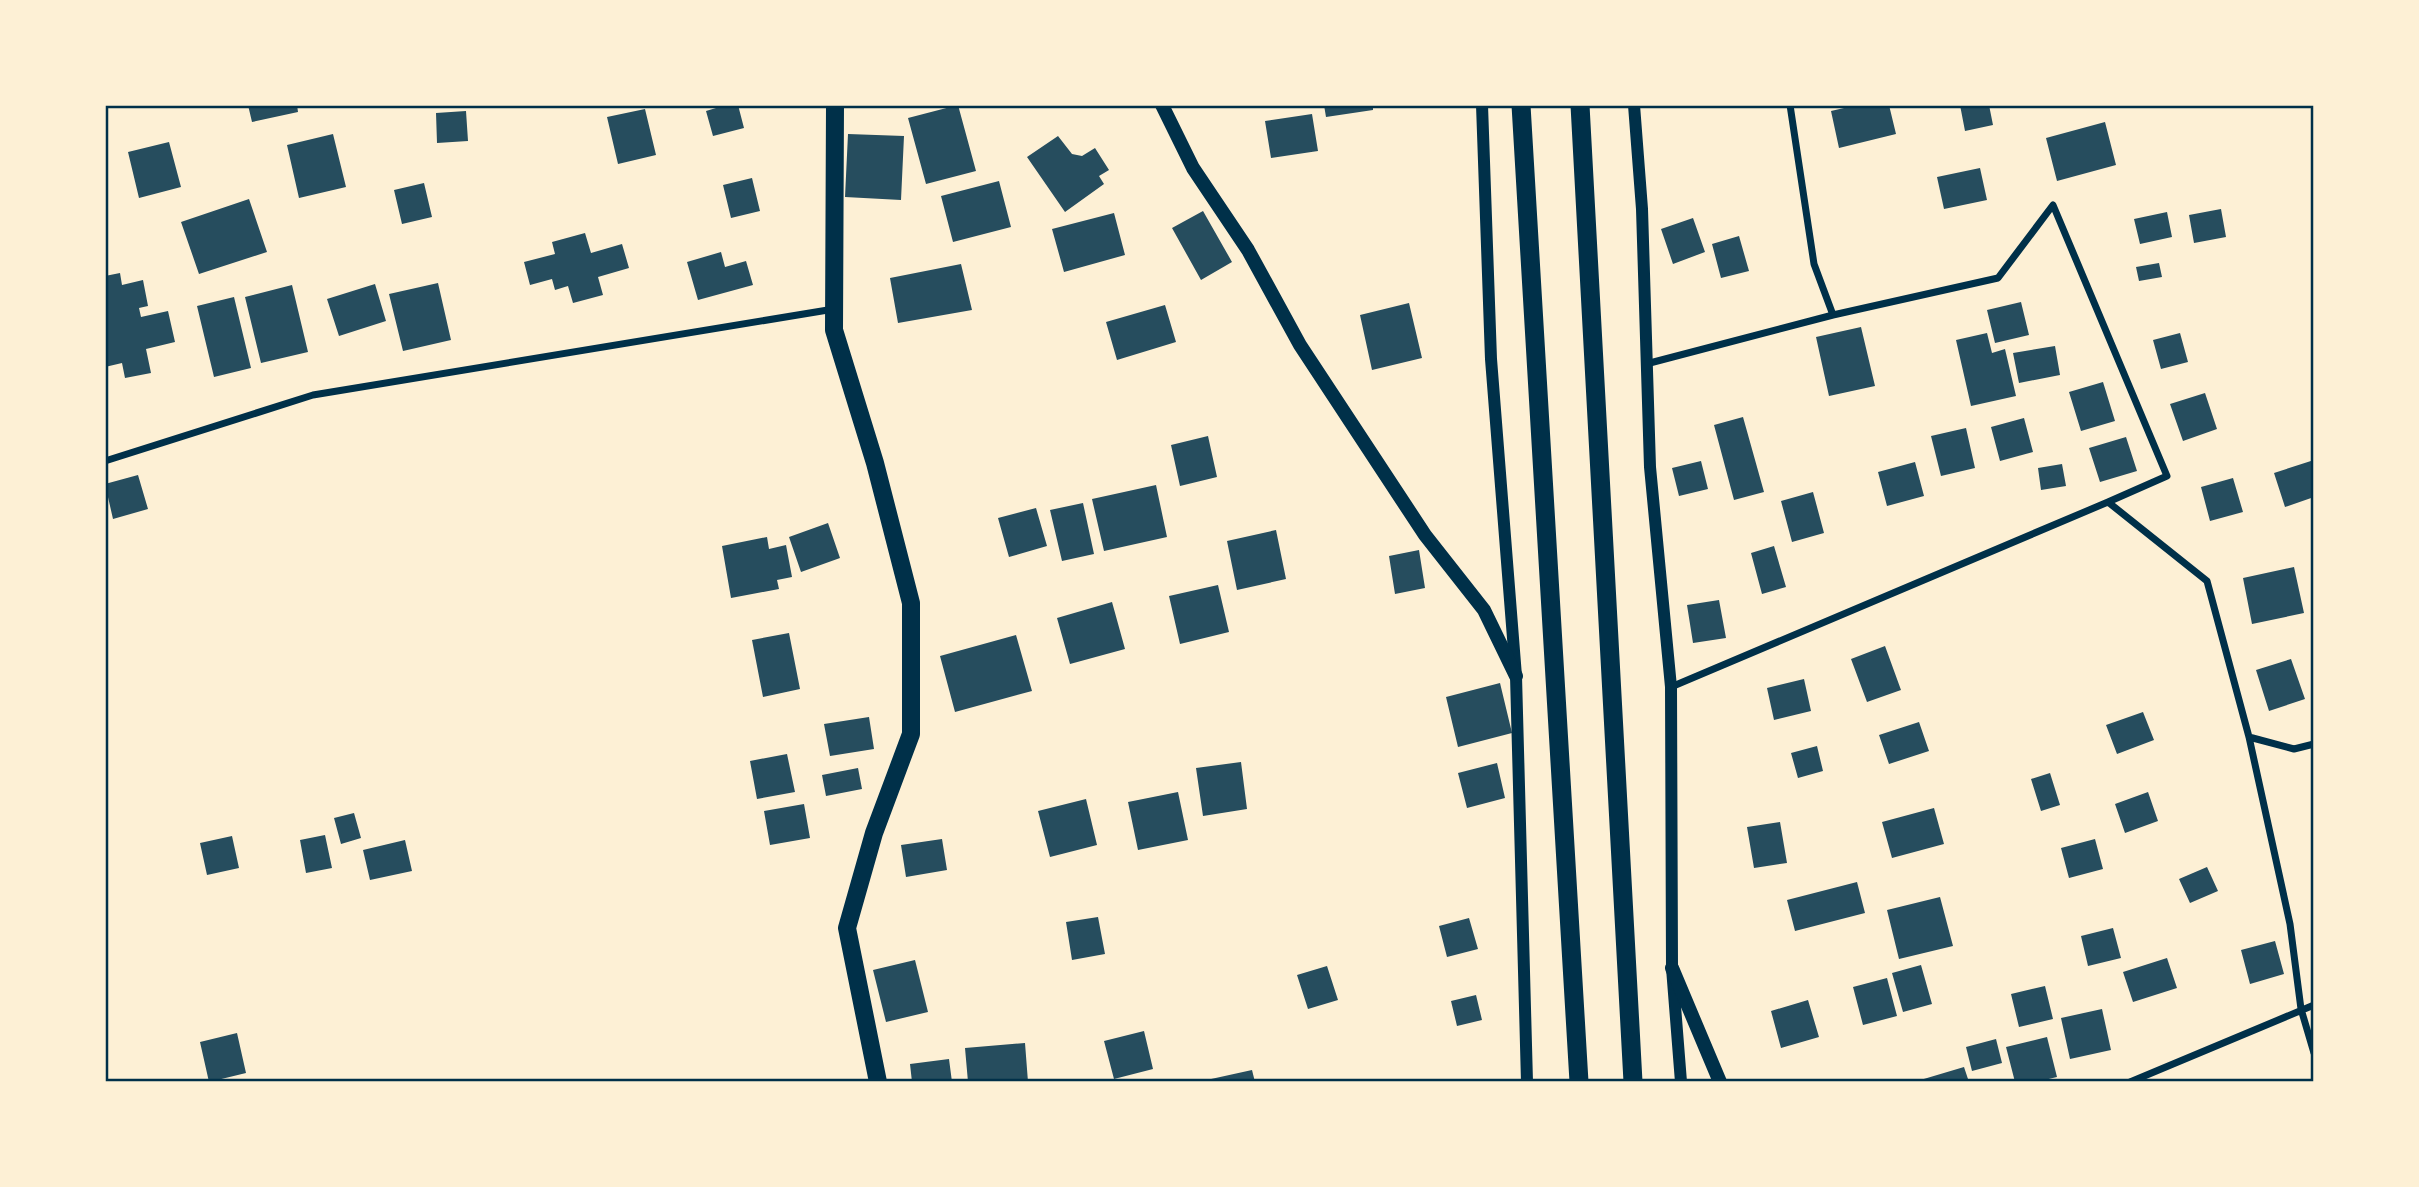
<svg xmlns="http://www.w3.org/2000/svg" width="2419" height="1187" font-family="'Noto Serif',serif">
<style>
.building{fill:#264d5e}
.lines{fill:none;stroke-linecap:round;stroke-linejoin:round}
.minor{stroke:#003049;stroke-width:7}
.tertiary{stroke:#003049;stroke-width:12}
.secondary{stroke:#003049;stroke-width:14}
.primary{stroke:#003049;stroke-width:18}
.trunk{stroke:#003049;stroke-width:19}
.neatline{fill:none;stroke:#003049;stroke-width:2.5}
</style>
<rect width="100%" height="100%" fill="#fdf0d5"/>
<!-- building -->
<path class="building" d="M 248,105 L 297,105 L 298,112 L 252,122 Z
M 726,105 L 738,105 L 744,128 L 713,136 L 706,111 Z
M 958,105 L 976,171 L 926,184 L 908,118 Z
M 1324,105 L 1373,105 L 1373,110 L 1326,117 Z
M 1857,105 L 1889,105 L 1896,134 L 1839,148 L 1831,111 Z
M 1960,105 L 1989,105 L 1993,125 L 1965,131 Z
M 645,109 L 656,155 L 618,164 L 607,117 Z
M 466,111 L 468,141 L 437,143 L 436,113 Z
M 1312,114 L 1318,151 L 1271,158 L 1265,121 Z
M 2105,122 L 2116,165 L 2057,181 L 2046,138 Z
M 333,134 L 346,187 L 299,198 L 287,145 Z
M 848,134 L 904,136 L 901,200 L 845,197 Z
M 1058,136 L 1072,154 L 1082,156 L 1095,148 L 1109,170 L 1099,176 L 1104,184 L 1065,212 L 1027,157 Z
M 169,142 L 181,187 L 139,198 L 128,152 Z
M 1980,168 L 1987,200 L 1944,209 L 1937,177 Z
M 752,178 L 760,211 L 731,218 L 723,185 Z
M 999,181 L 1011,227 L 953,242 L 941,196 Z
M 424,183 L 432,217 L 402,224 L 394,190 Z
M 249,199 L 267,252 L 199,274 L 181,222 Z
M 2221,209 L 2226,237 L 2194,243 L 2189,215 Z
M 1203,211 L 1232,262 L 1201,280 L 1172,228 Z
M 2167,212 L 2172,237 L 2140,244 L 2134,219 Z
M 1114,213 L 1125,255 L 1064,272 L 1052,229 Z
M 1693,218 L 1705,252 L 1673,264 L 1661,229 Z
M 585,233 L 591,253 L 622,244 L 629,268 L 598,277 L 603,295 L 573,303 L 568,286 L 555,290 L 552,279 L 530,285 L 524,262 L 555,254 L 552,242 Z
M 1739,236 L 1749,271 L 1721,278 L 1712,244 Z
M 721,252 L 725,267 L 746,261 L 753,285 L 698,300 L 687,262 Z
M 2159,263 L 2162,277 L 2139,281 L 2136,267 Z
M 961,264 L 972,310 L 898,323 L 890,278 Z
M 120,273 L 122,285 L 143,280 L 148,306 L 139,308 L 141,317 L 168,311 L 175,342 L 146,349 L 151,373 L 125,378 L 122,363 L 105,367 L 105,276 Z
M 438,283 L 451,340 L 403,351 L 389,294 Z
M 375,284 L 386,321 L 339,336 L 327,299 Z
M 292,285 L 308,352 L 261,363 L 245,297 Z
M 234,297 L 251,368 L 214,377 L 197,306 Z
M 2021,302 L 2029,335 L 1995,343 L 1987,310 Z
M 1409,303 L 1422,358 L 1372,370 L 1360,315 Z
M 1165,305 L 1176,342 L 1117,360 L 1106,322 Z
M 1861,327 L 1875,386 L 1829,396 L 1816,337 Z
M 1987,333 L 1992,353 L 2005,349 L 2016,396 L 1971,406 L 1956,340 Z
M 2180,333 L 2188,362 L 2161,369 L 2153,340 Z
M 2055,346 L 2060,375 L 2019,383 L 2013,353 Z
M 2103,382 L 2115,421 L 2081,431 L 2069,392 Z
M 2205,393 L 2217,429 L 2183,441 L 2170,404 Z
M 1743,417 L 1764,492 L 1734,500 L 1714,425 Z
M 2024,418 L 2033,452 L 2000,461 L 1991,427 Z
M 1966,428 L 1975,468 L 1941,476 L 1931,436 Z
M 1208,436 L 1217,477 L 1180,486 L 1171,445 Z
M 2126,437 L 2137,471 L 2100,482 L 2089,448 Z
M 2314,460 L 2314,497 L 2285,507 L 2274,473 Z
M 1701,461 L 1708,489 L 1679,496 L 1672,468 Z
M 1915,462 L 1924,496 L 1887,506 L 1878,472 Z
M 2062,464 L 2066,486 L 2041,490 L 2038,468 Z
M 138,475 L 148,509 L 113,519 L 105,484 Z
M 2233,478 L 2243,512 L 2210,521 L 2201,487 Z
M 1156,485 L 1167,537 L 1104,551 L 1092,499 Z
M 1813,492 L 1824,533 L 1792,542 L 1781,501 Z
M 1083,503 L 1094,554 L 1062,561 L 1050,510 Z
M 1036,508 L 1047,546 L 1009,557 L 998,518 Z
M 828,523 L 840,558 L 801,572 L 789,537 Z
M 1276,530 L 1286,579 L 1237,590 L 1227,541 Z
M 767,537 L 769,549 L 786,545 L 792,577 L 777,580 L 779,589 L 731,598 L 722,546 Z
M 1774,546 L 1786,587 L 1762,594 L 1751,553 Z
M 1419,550 L 1425,588 L 1395,594 L 1389,556 Z
M 2294,567 L 2304,613 L 2252,624 L 2243,578 Z
M 1218,585 L 1229,632 L 1180,644 L 1169,596 Z
M 1719,600 L 1726,638 L 1693,643 L 1687,605 Z
M 1112,602 L 1125,649 L 1070,664 L 1057,618 Z
M 789,633 L 800,689 L 763,697 L 752,640 Z
M 1016,635 L 1032,691 L 955,712 L 940,656 Z
M 1885,646 L 1901,690 L 1867,702 L 1851,659 Z
M 2291,659 L 2305,699 L 2269,711 L 2256,670 Z
M 1804,679 L 1811,711 L 1774,720 L 1767,688 Z
M 1500,683 L 1512,733 L 1458,747 L 1446,697 Z
M 2143,712 L 2154,740 L 2117,754 L 2106,725 Z
M 869,717 L 874,749 L 830,756 L 824,724 Z
M 1919,722 L 1929,751 L 1889,764 L 1879,735 Z
M 1817,746 L 1823,771 L 1798,778 L 1791,753 Z
M 787,754 L 795,792 L 757,799 L 750,761 Z
M 1241,762 L 1247,809 L 1203,816 L 1196,768 Z
M 1497,763 L 1505,798 L 1467,808 L 1458,773 Z
M 858,768 L 862,789 L 826,796 L 822,775 Z
M 2050,773 L 2060,805 L 2041,811 L 2031,779 Z
M 1178,792 L 1188,840 L 1138,850 L 1128,802 Z
M 2148,792 L 2158,821 L 2125,833 L 2115,804 Z
M 1086,799 L 1097,845 L 1050,857 L 1038,811 Z
M 804,804 L 810,838 L 770,845 L 764,811 Z
M 1934,808 L 1944,844 L 1892,858 L 1882,822 Z
M 354,813 L 361,838 L 341,844 L 334,818 Z
M 1780,822 L 1787,863 L 1754,868 L 1747,827 Z
M 325,835 L 332,868 L 306,873 L 300,840 Z
M 232,836 L 239,868 L 207,875 L 200,843 Z
M 942,839 L 947,870 L 906,877 L 901,845 Z
M 2095,839 L 2103,869 L 2069,878 L 2061,848 Z
M 405,840 L 412,871 L 370,880 L 363,850 Z
M 2207,867 L 2218,891 L 2190,903 L 2179,879 Z
M 1857,882 L 1865,913 L 1795,931 L 1787,900 Z
M 1940,897 L 1953,946 L 1899,959 L 1887,910 Z
M 1098,917 L 1105,954 L 1072,960 L 1066,922 Z
M 1469,918 L 1478,949 L 1447,957 L 1439,926 Z
M 2113,928 L 2121,958 L 2088,966 L 2081,936 Z
M 2275,941 L 2284,974 L 2250,984 L 2241,950 Z
M 2167,958 L 2177,988 L 2133,1002 L 2123,972 Z
M 915,960 L 928,1012 L 886,1022 L 873,970 Z
M 1921,965 L 1932,1004 L 1903,1012 L 1892,973 Z
M 1327,966 L 1338,1000 L 1308,1009 L 1297,975 Z
M 1887,978 L 1897,1016 L 1863,1025 L 1853,987 Z
M 2045,986 L 2053,1019 L 2019,1027 L 2011,994 Z
M 1476,995 L 1482,1020 L 1457,1026 L 1451,1001 Z
M 1808,1000 L 1819,1037 L 1781,1048 L 1771,1011 Z
M 2102,1009 L 2111,1050 L 2070,1059 L 2061,1018 Z
M 1144,1031 L 1153,1069 L 1114,1079 L 1104,1041 Z
M 237,1033 L 246,1073 L 209,1082 L 200,1042 Z
M 2047,1037 L 2057,1077 L 2036,1082 L 2015,1082 L 2006,1047 Z
M 1996,1039 L 2002,1063 L 1972,1071 L 1966,1047 Z
M 1025,1043 L 1028,1082 L 968,1082 L 965,1048 Z
M 949,1059 L 952,1082 L 912,1082 L 910,1064 Z
M 1964,1067 L 1969,1082 L 1917,1082 L 1917,1081 Z
M 1252,1070 L 1255,1082 L 1202,1082 L 1202,1081 Z"/>
<g class="lines">
<!-- minor -->
<path class="minor" d="M 1790,105 L 1814,264 L 1833,315
M 1646,364 L 1833,315 L 1998,278 L 2053,205 L 2167,476 L 2108,502
M 105,461 L 313,395 L 834,309
M 1671,687 L 2108,502 L 2207,581 L 2249,737 L 2290,924 L 2301,1009 L 2314,1053
M 2249,737 L 2294,749 L 2314,744
M 2130,1082 L 2314,1005"/>
<!-- tertiary -->
<path class="tertiary" d="M 1482,105 L 1491,359 L 1516,676 L 1527,1082
M 1634,105 L 1642,209 L 1650,467 L 1671,687 L 1672,968 L 1681,1082"/>
<!-- secondary -->
<path class="secondary" d="M 1162,105 L 1193,168 L 1248,250 L 1300,345 L 1425,535 L 1484,610 L 1516,676
M 1672,968 L 1720,1082"/>
<!-- primary -->
<path class="primary" d="M 835,105 L 834,330 L 875,463 L 911,603 L 911,734 L 874,833 L 847,928 L 878,1082"/>
<!-- trunk -->
<path class="trunk" d="M 1521,105 L 1579,1082
M 1580,105 L 1633,1082"/>
</g>
<!-- border -->
<rect width="2419" height="1187" fill="none" stroke="#fdf0d5" stroke-width="214"/>
<rect x="107" y="107" width="2205" height="973" class="neatline"/>
</svg>
